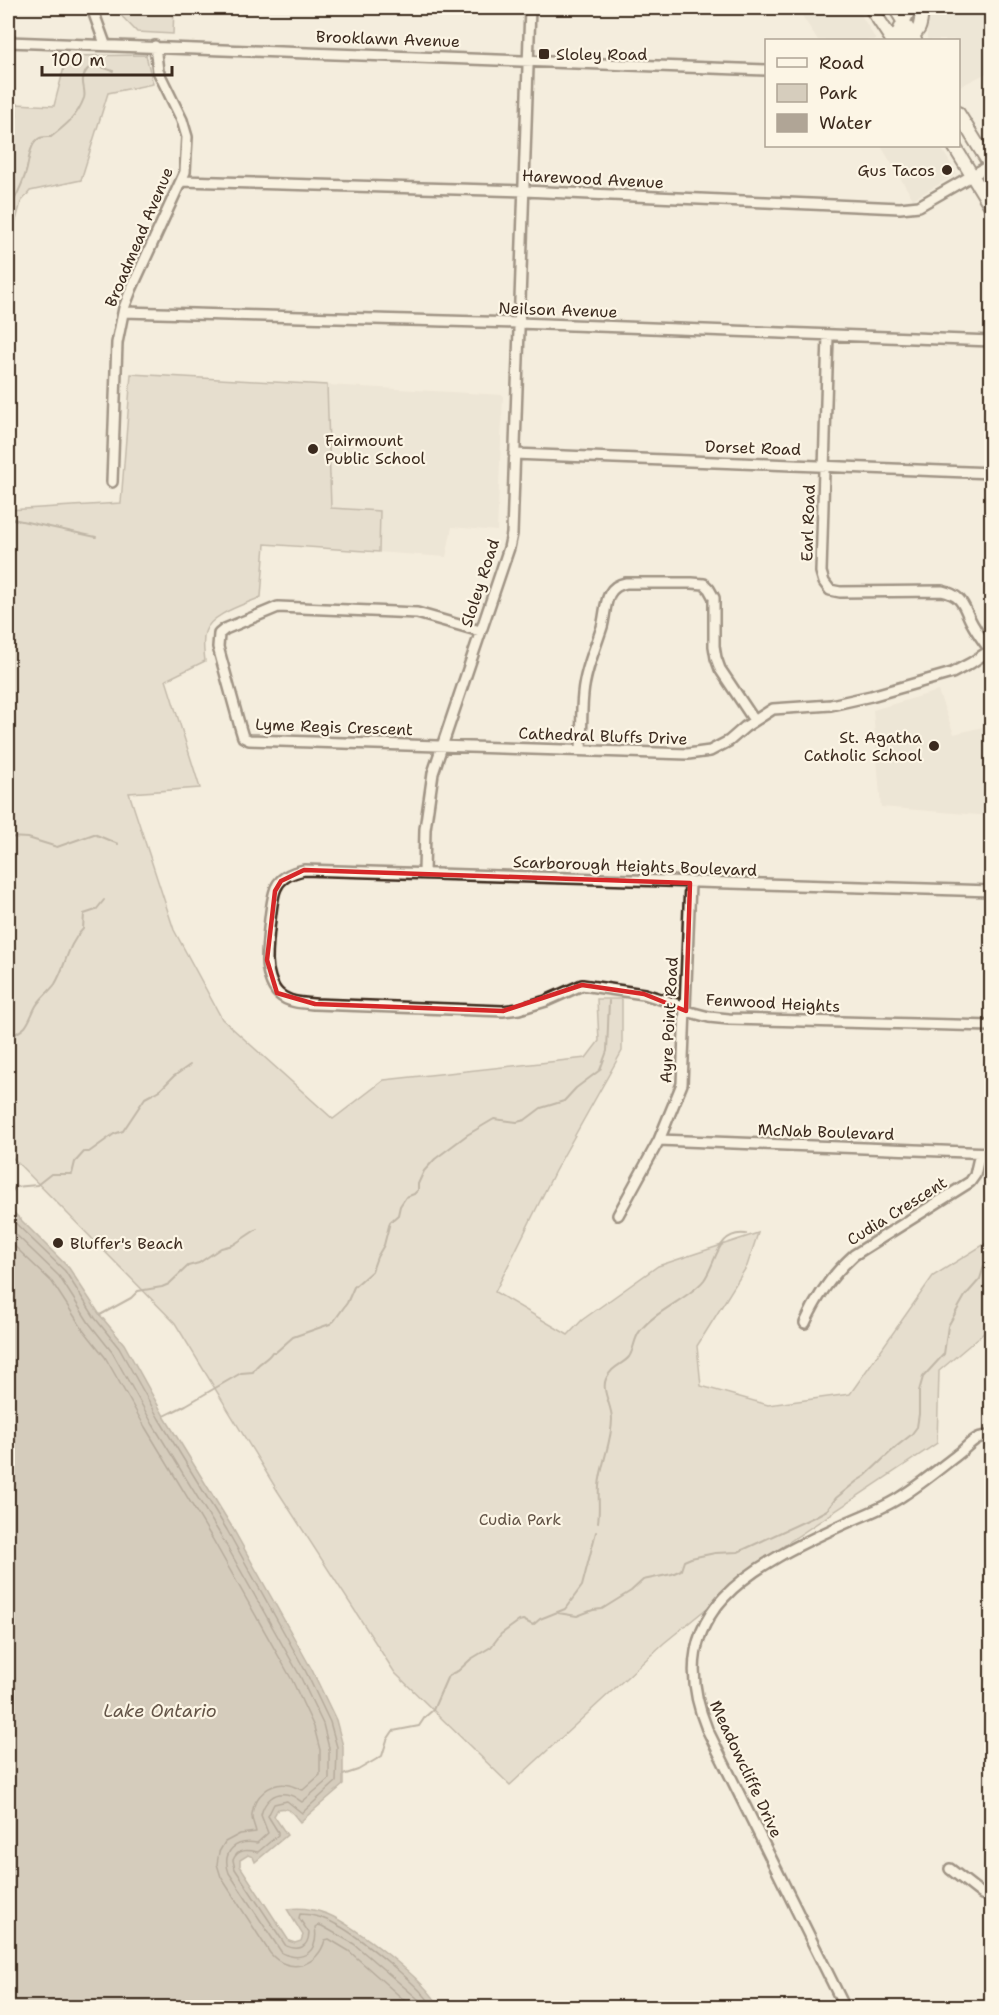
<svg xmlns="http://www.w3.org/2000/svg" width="999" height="2015" font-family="'Shantell Sans',sans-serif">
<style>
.built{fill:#e5ddce}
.green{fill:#d6cdbd;stroke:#887c6e;stroke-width:1.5}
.water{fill:#b0a596;stroke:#817466;stroke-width:1.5}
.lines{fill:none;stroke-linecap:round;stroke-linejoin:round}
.shore{stroke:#6a5b4e;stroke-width:1.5}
.stream{stroke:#817466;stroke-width:2}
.minor-casing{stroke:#3b2a1e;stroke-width:14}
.major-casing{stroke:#3b2a1e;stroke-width:16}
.minor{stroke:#fcf5e5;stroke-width:9}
.major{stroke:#fcf5e5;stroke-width:12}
.marked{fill:none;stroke:#d62828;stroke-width:4.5;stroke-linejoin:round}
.poi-dot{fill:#3b2a1e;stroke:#fcf5e5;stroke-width:2}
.labels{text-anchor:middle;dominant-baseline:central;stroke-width:4.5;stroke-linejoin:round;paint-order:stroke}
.street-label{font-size:16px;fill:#3b2a1e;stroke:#fcf5e5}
.poi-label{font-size:16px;fill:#3b2a1e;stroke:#fcf5e5;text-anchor:start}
.park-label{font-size:16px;fill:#625346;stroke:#fcf5e5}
.water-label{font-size:18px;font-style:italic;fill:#645548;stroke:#fcf5e5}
</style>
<rect width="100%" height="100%" fill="#f4eddd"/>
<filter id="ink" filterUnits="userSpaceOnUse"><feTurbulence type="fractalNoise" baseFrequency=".0167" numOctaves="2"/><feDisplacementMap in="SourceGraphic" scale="12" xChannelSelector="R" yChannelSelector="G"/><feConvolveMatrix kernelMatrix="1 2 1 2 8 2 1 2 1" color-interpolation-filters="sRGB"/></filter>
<g filter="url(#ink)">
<!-- built -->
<path class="built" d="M 797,8 L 857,8 L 876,40 L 818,40 Z
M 928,8 L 991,8 L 991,71 L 959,87 L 958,40 L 928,40 L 927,38 Z
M 881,146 L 940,146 L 957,174 L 913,199 Z
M 131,374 L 503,395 L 497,531 L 452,527 L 446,557 L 264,544 Z
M 938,691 L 954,734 L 991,725 L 991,816 L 881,807 L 873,710 Z"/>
<!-- green -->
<path class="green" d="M 114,8 L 174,8 L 173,34 L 137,32 Z
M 146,55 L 153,84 L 108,93 L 81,180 L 30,191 L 21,202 L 12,235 L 8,243 L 8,142 L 17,116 L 16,104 L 54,106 L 67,56 Z
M 131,374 L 327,385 L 331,508 L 380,511 L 379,552 L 265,544 L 261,597 C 246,604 210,614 205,632 C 202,641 204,652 205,661 L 166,680 L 200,788 L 129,793 L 174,930 L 222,1019 L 333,1119 L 384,1080 L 586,1058 L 599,1041 L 597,999 L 622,999 L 622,1051 L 555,1171 L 495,1292 L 568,1335 L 582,1320 L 658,1266 L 758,1233 L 747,1266 L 697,1346 L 701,1386 L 768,1405 L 850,1394 L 933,1276 L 991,1240 L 991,1327 L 939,1371 L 937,1443 L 786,1544 L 664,1643 L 510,1785 L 395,1673 L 277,1490 L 175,1323 L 8,1153 L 8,510 L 121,503 Z"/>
<!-- water -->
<path class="water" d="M 8,1207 L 69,1268 L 100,1315 L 124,1344 L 164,1416 L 232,1527 L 312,1670 L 336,1720 L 343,1746 L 343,1785 L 300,1822 C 293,1814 289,1806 278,1809 L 274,1816 L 287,1835 L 255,1862 L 253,1857 L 248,1855 L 240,1860 L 240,1866 L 289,1941 L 295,1943 L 301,1941 L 303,1935 L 287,1909 C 301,1907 314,1909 327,1914 C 353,1924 429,1983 439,2007 L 8,2007 Z"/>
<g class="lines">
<!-- shore -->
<path class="shore" d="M 8,1216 L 65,1271 L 95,1318 L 119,1348 L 159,1419 L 227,1530 L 306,1672 L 330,1722 L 337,1747 L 336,1782 L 302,1813 L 287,1801 L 274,1804 L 268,1816 L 278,1832 L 278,1835 L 258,1852 C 248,1850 238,1848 233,1860 L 235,1869 L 286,1946 C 299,1951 308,1948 309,1933 L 299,1918 L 300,1914 C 313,1914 329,1920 341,1927 C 360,1938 425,1989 433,2008
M 8,1227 L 59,1276 L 89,1323 L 112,1352 L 152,1423 L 220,1534 L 300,1676 L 323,1724 L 329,1748 L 329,1779 L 302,1802 C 298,1800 295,1796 290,1795 C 274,1790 264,1802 261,1815 L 268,1833 L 257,1843 C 236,1839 221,1851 229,1873 L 282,1953 C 304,1963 319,1951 315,1927 L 318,1925 L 322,1926 L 354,1944 L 418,1999 L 425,2008
M 8,1240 L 52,1282 L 82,1328 L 105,1357 L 145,1427 L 212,1538 L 292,1680 L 314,1727 L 320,1750 L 320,1775 L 303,1790 C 298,1789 294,1786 289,1785 C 271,1781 254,1796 252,1814 C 251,1820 255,1826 256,1832 L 240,1834 L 225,1842 L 219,1852 L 217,1864 L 221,1877 L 270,1953 C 288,1975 318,1967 325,1940 L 329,1939 L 349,1951 L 413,2008"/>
<!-- stream -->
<path class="stream" d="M 8,212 C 15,199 22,186 26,172 C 29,162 29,147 37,140 C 40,136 47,137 51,137 C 66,125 77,117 84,98 C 86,92 82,85 83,79 C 87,60 100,66 113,71
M 8,518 L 96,537
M 8,837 L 28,838 L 57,847 L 94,834 L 118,844
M 8,1042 C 14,1032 18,1034 25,1027 C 30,1021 32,1013 36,1006 C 41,998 49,992 55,984 C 66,966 67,945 83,929 L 84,914 L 96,910 L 104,900
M 8,1197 L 15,1187 L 37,1185 L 51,1174 L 72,1174 L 75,1162 L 84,1152 L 89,1152 L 114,1134 L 123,1131 L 145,1098 L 160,1090 L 174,1076 L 190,1065
M 100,1315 L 131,1298 L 138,1291 L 162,1287 L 169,1284 L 188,1266 L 199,1263 L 221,1248 L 233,1245 L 257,1229
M 164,1416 L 186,1405 L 241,1373 L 253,1372 C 257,1362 267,1361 272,1352 L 276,1352 L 293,1337 L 330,1324 L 334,1321 L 347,1303 L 354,1287 L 372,1271 L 377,1257 L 384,1245 L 390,1222 L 398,1215 L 400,1206 L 406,1197 L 414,1194 L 418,1190 L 418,1184 L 424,1171 L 435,1159 L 467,1135 L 494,1119 L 517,1122 L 525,1120 L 541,1108 L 564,1101 L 576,1088 L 600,1070 L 607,1051 L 609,1001
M 598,1522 C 600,1510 598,1498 599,1486 C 601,1463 612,1442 612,1419 C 612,1406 601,1390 606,1379 C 612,1366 622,1365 629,1357 C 634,1350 634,1338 640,1331 C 656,1310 690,1298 704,1280 C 717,1262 717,1230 746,1234
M 558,1613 L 577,1616 L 593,1610 L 602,1609 L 631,1591 L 643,1580 L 672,1574 L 681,1570 L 684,1561 L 691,1558 L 715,1553 L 738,1552 L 814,1517 L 827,1510 L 836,1498 L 857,1481 L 865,1476 L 897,1446 L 911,1435 L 917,1427 L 919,1414 L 919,1391 L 923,1377 L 944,1354 L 948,1326 L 965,1296 L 980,1279 L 984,1266 L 992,1264
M 343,1775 L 358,1770 L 382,1756 L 387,1740 L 393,1731 L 419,1726 L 425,1717 L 433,1710 L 447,1678 L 453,1673 L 458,1671 L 471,1659 L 491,1647 L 501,1634 L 519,1621 L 523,1620 L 533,1625 L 540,1619 L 565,1609 L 582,1586 L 596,1532"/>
<defs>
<path id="minor" d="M 92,8 L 105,44
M 8,42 L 766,70
M 182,181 L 524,191 L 900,208 L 919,206 L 992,164
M 124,312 L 518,323 L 992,341
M 828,335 L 821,572 L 824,582 L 830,590 L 840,592 L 942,591 C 965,596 963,608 973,625 C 978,634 984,642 990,650
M 514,454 L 992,473
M 112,482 L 117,343 L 124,308 L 131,290 L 185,172 L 187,137 L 182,120 L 158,71 L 155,46
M 480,631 L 417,613 L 278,607 L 225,629 L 219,634 L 218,647 L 240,727 L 243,737 L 249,740 L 688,754 L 710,751 L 729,741 L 745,727 L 773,709 L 831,705 L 871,696 L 952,673 L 971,663 L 992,649
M 581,750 C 582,732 581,713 583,694 C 585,671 595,649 602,627 C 607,609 603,587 626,583 L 692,583 L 704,584 L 709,589 L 714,598 L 714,646 L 716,658 L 720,669 L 754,720
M 424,873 L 425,829 L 433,773 L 509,548 L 512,534 L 530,8
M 992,891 L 304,870 C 295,872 282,876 277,886 C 271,895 267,947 267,960 C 267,970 271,987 279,994 C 289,1003 303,1003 315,1004 L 503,1011 L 519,1009 L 546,1001 L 582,985 L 644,994 L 680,1005 L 686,1011 L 709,1017 L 729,1019 L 992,1026
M 659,1140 L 992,1153
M 618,1215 L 659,1140 L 682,1084 L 690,883
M 805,1323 C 816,1298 833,1274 854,1255 L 970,1182 L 975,1175 L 980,1153
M 950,1869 L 982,1894 L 992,1898
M 845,2008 L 707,1729 C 659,1611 754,1565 844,1524 C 863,1515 885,1508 902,1496 C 921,1484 939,1469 957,1455 C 964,1450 970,1442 978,1438 C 982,1436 987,1436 992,1436"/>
<path id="major" d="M 871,8 L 892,40
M 895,8 L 915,40
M 895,40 L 910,8
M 902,40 C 921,34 921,26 922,8
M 958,113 L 992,168
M 954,146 L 992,208"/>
</defs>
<!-- minor casing -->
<use href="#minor" class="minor-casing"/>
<!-- major casing -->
<use href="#major" class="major-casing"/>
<!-- minor -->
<use href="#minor" class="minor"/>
<!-- major -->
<use href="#major" class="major"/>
</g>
</g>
<!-- marked area -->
<path d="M0 0H999V2015H0ZM 304,870 L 690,883 L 686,1011 L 644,994 L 582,985 L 503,1011 L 315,1004 L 277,993 L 267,960 L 275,891 L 281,881 Z" fill="#f4eddd" fill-opacity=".55" fill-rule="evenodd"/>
<path class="marked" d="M 304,870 L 690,883 L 686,1011 L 644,994 L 582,985 L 503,1011 L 315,1004 L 277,993 L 267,960 L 275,891 L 281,881 Z"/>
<!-- markers -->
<g class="poi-dot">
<rect x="538" y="48" width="12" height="12" rx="3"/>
<circle cx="947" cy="170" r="6"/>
<circle cx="313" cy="449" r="6"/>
<circle cx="934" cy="746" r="6"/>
<circle cx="58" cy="1243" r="6"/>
</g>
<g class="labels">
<!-- street labels -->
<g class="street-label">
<text transform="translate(388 39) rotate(2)">Brooklawn Avenue</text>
<text transform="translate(593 179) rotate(3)">Harewood Avenue</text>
<text transform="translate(139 237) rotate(-67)">Broadmead Avenue</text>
<text transform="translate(558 310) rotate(2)">Neilson Avenue</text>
<text transform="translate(753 448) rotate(2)">Dorset Road</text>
<text transform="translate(808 523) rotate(-88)">Earl Road</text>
<text transform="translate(480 583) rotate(-72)">Sloley Road</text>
<text transform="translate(334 727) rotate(2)">Lyme Regis Crescent</text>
<text transform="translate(603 736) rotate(2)">Cathedral Bluffs Drive</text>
<text transform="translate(635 866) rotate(2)">Scarborough Heights Boulevard</text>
<text transform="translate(773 1003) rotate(3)">Fenwood Heights</text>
<text transform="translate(669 1020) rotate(-87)">Ayre Point Road</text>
<text transform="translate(826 1132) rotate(2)">McNab Boulevard</text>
<text transform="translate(897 1211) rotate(-32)">Cudia Crescent</text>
<text transform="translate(746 1769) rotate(65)">Meadowcliffe Drive</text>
</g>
<!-- poi labels -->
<g class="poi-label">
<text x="556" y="54">Sloley Road</text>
<text x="935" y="170" text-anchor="end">Gus Tacos</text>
<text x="325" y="440">Fairmount<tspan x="325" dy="18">Public School</tspan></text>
<text x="922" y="737" text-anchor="end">St. Agatha<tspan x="922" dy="18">Catholic School</tspan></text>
<text x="70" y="1243">Bluffer's Beach</text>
</g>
<!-- park labels -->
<g class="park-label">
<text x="520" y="1519">Cudia Park</text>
</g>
<!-- water labels -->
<g class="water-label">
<text x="160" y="1711">Lake Ontario</text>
</g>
</g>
<!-- margin -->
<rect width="999" height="2015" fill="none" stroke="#fcf5e5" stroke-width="30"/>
<rect x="15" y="15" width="969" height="1985" fill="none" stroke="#3b2a1e" stroke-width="2" filter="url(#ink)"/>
<!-- legend -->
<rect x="765" y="39" width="195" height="108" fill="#fcf5e5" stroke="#afa495" stroke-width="1.5"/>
<rect x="777" y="58" width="30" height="9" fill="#fcf5e5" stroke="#afa495" stroke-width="1.5"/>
<text x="819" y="69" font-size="18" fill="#3b2a1e">Road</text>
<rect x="777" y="84" width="30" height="18" fill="#d6cdbd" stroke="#afa495" stroke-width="1.5"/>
<text x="819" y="99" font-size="18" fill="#3b2a1e">Park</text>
<rect x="777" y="114" width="30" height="18" fill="#b0a596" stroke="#afa495" stroke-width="1.5"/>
<text x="819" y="129" font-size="18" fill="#3b2a1e">Water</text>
<!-- scale -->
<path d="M42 66v9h130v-9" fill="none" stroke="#3b2a1e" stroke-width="3"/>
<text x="51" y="66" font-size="18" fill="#3b2a1e" stroke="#fcf5e5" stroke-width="4.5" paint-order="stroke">100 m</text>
</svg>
